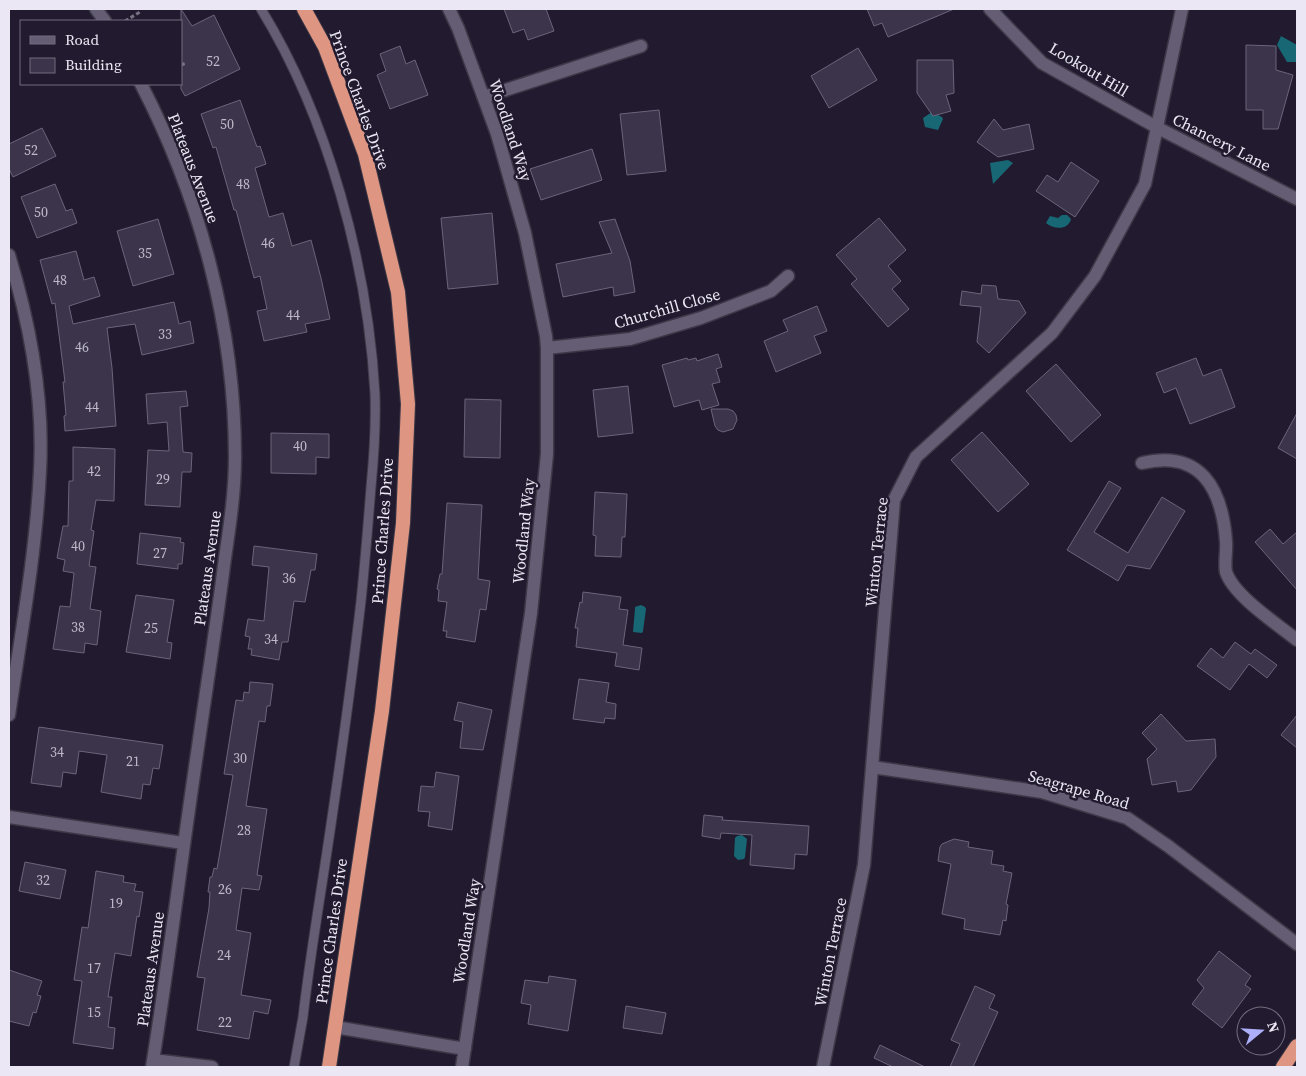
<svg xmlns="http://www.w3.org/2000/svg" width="1306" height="1076" font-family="'Source Serif 4',serif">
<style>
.water{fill:#186774}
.building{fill:#3b344a;stroke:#6b647b}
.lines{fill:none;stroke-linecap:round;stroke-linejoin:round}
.service-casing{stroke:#3d3847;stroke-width:11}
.minor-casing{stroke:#3d3847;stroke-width:15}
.trunk-casing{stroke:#3d3847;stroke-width:16}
.path{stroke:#787283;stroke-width:3;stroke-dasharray:4 2.5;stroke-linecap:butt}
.service{stroke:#645d74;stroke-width:9}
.minor{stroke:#645d74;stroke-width:12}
.trunk{stroke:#de9581;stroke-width:14}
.labels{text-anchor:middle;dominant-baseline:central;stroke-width:5;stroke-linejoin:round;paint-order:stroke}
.number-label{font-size:14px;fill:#bfbaca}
.street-label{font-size:16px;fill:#ebe7f4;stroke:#221b2f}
</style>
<rect width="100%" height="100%" fill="#221b2f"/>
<!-- water -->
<path class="water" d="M 1281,36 L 1297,45 L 1297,62 L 1287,62 L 1277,45 Z
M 932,112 L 942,117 L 943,119 L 938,130 L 925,127 L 923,118 Z
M 1008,160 L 1013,163 L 993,184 L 990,163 Z
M 1062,215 L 1067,215 L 1071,219 C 1068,231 1053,229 1046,223 L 1050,216 L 1058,218 Z
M 641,605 L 645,607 L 646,609 L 643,631 L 642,633 L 633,632 L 635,609 L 635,607 Z
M 742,835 L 747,839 L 745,857 L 744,859 L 738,860 L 734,856 L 735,838 L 737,836 Z"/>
<!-- building -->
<path class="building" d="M 181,9 L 192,26 L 214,15 L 240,69 L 185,96 L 181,89 Z
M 504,9 L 546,9 L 554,31 L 528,40 L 524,29 L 513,33 Z
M 867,9 L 954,9 L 888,37 L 882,23 L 874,26 Z
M 1246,45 L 1276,46 L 1276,70 L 1293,75 L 1278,129 L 1263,129 L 1263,110 L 1246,110 Z
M 400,46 L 406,64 L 415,60 L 428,95 L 390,109 L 377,75 L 386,71 L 380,54 Z
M 858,48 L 877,80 L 829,108 L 811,76 Z
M 917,60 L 953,60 L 954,93 L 946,95 L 951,111 L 933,116 L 917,93 Z
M 240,100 L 257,147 L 260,146 L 266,164 L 255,168 L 269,217 L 283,213 L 292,246 L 311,240 L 321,278 L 330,319 L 305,324 L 307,332 L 264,341 L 257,311 L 267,309 L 260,276 L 254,278 L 236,210 L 234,210 L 216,147 L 213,148 L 201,114 Z
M 659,110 L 666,171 L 627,175 L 620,114 Z
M 994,119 L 1003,130 L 1029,124 L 1034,149 L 998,157 L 977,142 Z
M 42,128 L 56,156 L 13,177 L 9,169 L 9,144 Z
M 592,149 L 602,180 L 541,200 L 530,169 Z
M 1071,162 L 1099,181 L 1075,217 L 1036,191 L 1047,175 L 1058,182 Z
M 55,184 L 66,211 L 72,209 L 77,223 L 37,238 L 21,197 Z
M 492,213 L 498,284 L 448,289 L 441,218 Z
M 879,218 L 906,250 L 888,266 L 901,281 L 892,289 L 909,309 L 888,327 L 851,284 L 857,279 L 836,255 Z
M 158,219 L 174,274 L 133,286 L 117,231 Z
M 615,219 L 630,261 L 635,292 L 614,296 L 613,287 L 563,297 L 556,264 L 612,253 L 599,222 Z
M 76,251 L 84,280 L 94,277 L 100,296 L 69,306 L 73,324 L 174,302 L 179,324 L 190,321 L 194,343 L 142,355 L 135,324 L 107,328 L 112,368 L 116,426 L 65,431 L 64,416 L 66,415 L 63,382 L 65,382 L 55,303 L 52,304 L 40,260 Z
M 982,285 L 996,286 L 998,299 L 1019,301 L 1026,313 L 989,353 L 977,342 L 981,307 L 960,305 L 962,291 L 981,294 Z
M 817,306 L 827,331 L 814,336 L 821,353 L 776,372 L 764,341 L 788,331 L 783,320 Z
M 718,354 L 722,367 L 716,369 L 720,382 L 712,384 L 719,405 L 702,410 L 699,400 L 674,407 L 662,365 L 687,358 L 688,360 L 696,358 L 697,361 Z
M 1196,358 L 1203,376 L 1221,369 L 1235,407 L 1190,424 L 1176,388 L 1164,393 L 1156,373 Z
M 1056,364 L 1101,415 L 1071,442 L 1026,391 Z
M 628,386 L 633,433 L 598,437 L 593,390 Z
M 186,391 L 188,406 L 180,407 L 183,452 L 192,453 L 191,472 L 182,472 L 180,507 L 145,505 L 148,450 L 169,451 L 167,422 L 148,424 L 146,394 Z
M 465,399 L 501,400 L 500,458 L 464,457 Z
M 711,409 L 728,409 L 733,411 L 736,415 L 737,420 L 733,429 L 723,432 L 718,430 L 715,426 Z
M 1297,413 L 1297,459 L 1278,448 Z
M 982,432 L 1029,484 L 998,512 L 951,460 Z
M 271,433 L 329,434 L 329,458 L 316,457 L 316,474 L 271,473 Z
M 73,447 L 115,449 L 114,501 L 96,500 L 91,530 L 94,531 L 89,566 L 96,567 L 90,609 L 101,611 L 97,645 L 85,643 L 84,653 L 53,649 L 60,606 L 70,607 L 74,573 L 63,571 L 65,560 L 57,558 L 63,526 L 68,526 L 69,481 L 73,481 Z
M 1109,481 L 1121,488 L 1094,532 L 1128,553 L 1162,497 L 1185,511 L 1150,569 L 1127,565 L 1118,581 L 1067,550 Z
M 595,492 L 627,494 L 625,537 L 622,537 L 621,557 L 595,556 L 596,536 L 593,535 Z
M 447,503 L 482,505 L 478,579 L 490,581 L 486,610 L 480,609 L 475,642 L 446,637 L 447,631 L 443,631 L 447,602 L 438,601 L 439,590 L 437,589 L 440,574 L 442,574 Z
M 1270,529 L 1283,544 L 1297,532 L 1297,590 L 1255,542 Z
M 140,533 L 181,538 L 180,542 L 184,543 L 182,564 L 178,564 L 178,569 L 137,564 Z
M 254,546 L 317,554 L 315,570 L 311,570 L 305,602 L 294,601 L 288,642 L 282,642 L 279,660 L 251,655 L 252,649 L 248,649 L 250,637 L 245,636 L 248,619 L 264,621 L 269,567 L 252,565 Z
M 583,592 L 621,597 L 619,609 L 628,610 L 623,645 L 642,648 L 639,670 L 615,666 L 617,653 L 576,647 L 578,628 L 575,628 L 580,602 L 582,603 Z
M 136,595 L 174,600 L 167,642 L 172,643 L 170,659 L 126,652 Z
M 1235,642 L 1251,654 L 1255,649 L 1277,665 L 1267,678 L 1249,664 L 1230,690 L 1197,666 L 1211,648 L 1223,658 Z
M 579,679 L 609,683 L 606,702 L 616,704 L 615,719 L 605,718 L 604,723 L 573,719 Z
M 250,682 L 273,684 L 270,706 L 267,706 L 265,722 L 259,721 L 246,806 L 267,809 L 257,875 L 262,876 L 259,890 L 242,888 L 236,930 L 251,933 L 241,995 L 271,1000 L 268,1014 L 254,1011 L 249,1039 L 197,1030 L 205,978 L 197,977 L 209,908 L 210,892 L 208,892 L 210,877 L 212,877 L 214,868 L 217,869 L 233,775 L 224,774 L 236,700 L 243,701 L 244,692 L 249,693 Z
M 458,702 L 492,710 L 483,750 L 460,748 L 463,722 L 454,720 Z
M 1161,714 L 1186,741 L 1215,739 L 1216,757 L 1191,790 L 1178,792 L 1176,781 L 1152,785 L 1147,759 L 1157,749 L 1142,733 Z
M 1297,715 L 1297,748 L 1281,735 Z
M 39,727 L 163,745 L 159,769 L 153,768 L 150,785 L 143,784 L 141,799 L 101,792 L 107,755 L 79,751 L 76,774 L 63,772 L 61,787 L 31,783 Z
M 436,772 L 459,776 L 452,830 L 428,826 L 430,812 L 418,811 L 421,786 L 434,787 Z
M 704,815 L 723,817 L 722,820 L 809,826 L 807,855 L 795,854 L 794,869 L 750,865 L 752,835 L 721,833 L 720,839 L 702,836 Z
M 954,839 L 969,842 L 968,847 L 993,851 L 991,864 L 1004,866 L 1003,871 L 1012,873 L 1006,904 L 1008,905 L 1006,921 L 1003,920 L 1000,935 L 964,929 L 965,919 L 942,914 L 951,864 L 938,861 L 940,847 L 942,844 Z
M 25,862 L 66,870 L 60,899 L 19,891 Z
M 96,871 L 124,876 L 123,882 L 136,884 L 134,891 L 143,892 L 139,917 L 137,916 L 131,956 L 115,953 L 108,997 L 112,997 L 108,1027 L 115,1028 L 113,1049 L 73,1043 L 82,981 L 74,980 L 82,927 L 88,928 Z
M 1219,951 L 1251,976 L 1245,985 L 1251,989 L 1222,1028 L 1192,1004 L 1204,988 L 1197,980 Z
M 9,970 L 42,981 L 37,995 L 41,996 L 36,1013 L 33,1012 L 29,1026 L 9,1021 Z
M 549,976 L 576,980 L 568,1031 L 528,1024 L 531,1005 L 521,1003 L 525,980 L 548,983 Z
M 975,986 L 995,995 L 989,1008 L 998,1012 L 973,1067 L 950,1067 L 960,1044 L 951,1040 Z
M 626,1006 L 666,1013 L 662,1034 L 623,1028 Z
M 880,1045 L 925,1067 L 893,1067 L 874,1058 Z"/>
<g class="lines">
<defs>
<path id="service" d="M 261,9 C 328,118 368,266 375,394 C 376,424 374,456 371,487 C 368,525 365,563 361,601 C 351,687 339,772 326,858 C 318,911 309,964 303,1017 L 294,1067"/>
<path id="minor" d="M 96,9 L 105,21
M 449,9 L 458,28 L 497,134 L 525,233 L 546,336 L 547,348 L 547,454 L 531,613 L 462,1067
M 990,9 L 1042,63 L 1158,128 L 1297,199
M 141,84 C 200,198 235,328 235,457 C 235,491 230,524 225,558 C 217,621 207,684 198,747 C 182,854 169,961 152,1067
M 484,97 L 641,46
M 9,255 C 30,324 44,399 40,471 C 36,553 21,634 9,715
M 547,348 L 630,339 L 701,318 L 771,291 L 788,276
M 1142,463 C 1201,449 1222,489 1226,541 C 1227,551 1224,563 1226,572 C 1234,596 1277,624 1297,640
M 872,767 L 1042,792 L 1127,818 L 1168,846 L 1297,944
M 9,817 L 183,843
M 335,1027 L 465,1049
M 153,1060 L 212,1067
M 823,1067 L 864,865 L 894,500 L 916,457 L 1052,333 L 1095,276 L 1145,184 L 1182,9"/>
<path id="trunk" d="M 304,9 L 325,47 L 365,154 L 398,292 L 408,404 L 403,523 L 382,711 L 329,1067
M 1283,1067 L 1297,1046"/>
</defs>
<!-- service casing -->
<use href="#service" class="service-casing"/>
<!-- minor casing -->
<use href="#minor" class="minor-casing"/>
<!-- trunk casing -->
<use href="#trunk" class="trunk-casing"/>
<!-- path -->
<path class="path" d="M 125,21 L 140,12
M 181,65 L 186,63"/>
<!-- service -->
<use href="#service" class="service"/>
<!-- minor -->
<use href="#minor" class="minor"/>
<!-- trunk -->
<use href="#trunk" class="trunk"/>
</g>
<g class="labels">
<!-- number labels -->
<g class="number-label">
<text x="213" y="61">52</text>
<text x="227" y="124">50</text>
<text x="31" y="150">52</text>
<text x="243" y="184">48</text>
<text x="41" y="212">50</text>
<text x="268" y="243">46</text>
<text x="145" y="253">35</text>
<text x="60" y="280">48</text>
<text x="293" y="315">44</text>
<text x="165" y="334">33</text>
<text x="82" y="347">46</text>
<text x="92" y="407">44</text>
<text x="300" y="446">40</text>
<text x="94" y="471">42</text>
<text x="163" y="479">29</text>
<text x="78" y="546">40</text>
<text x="160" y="553">27</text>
<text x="289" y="578">36</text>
<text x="78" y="627">38</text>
<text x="151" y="628">25</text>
<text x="271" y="639">34</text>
<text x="57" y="752">34</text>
<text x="240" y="758">30</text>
<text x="133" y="761">21</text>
<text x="244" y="830">28</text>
<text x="43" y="880">32</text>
<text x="225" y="889">26</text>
<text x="116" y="903">19</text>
<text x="224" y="955">24</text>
<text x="94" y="968">17</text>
<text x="94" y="1012">15</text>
<text x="225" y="1022">22</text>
</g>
<!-- street labels -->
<g class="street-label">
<text transform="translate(1089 69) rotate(31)">Lookout Hill</text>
<text transform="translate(360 100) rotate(70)">Prince Charles Drive</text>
<text transform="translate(511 130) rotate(72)">Woodland Way</text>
<text transform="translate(1222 142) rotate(27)">Chancery Lane</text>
<text transform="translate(194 168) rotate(69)">Plateaus Avenue</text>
<text transform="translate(667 308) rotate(-16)">Churchill Close</text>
<text transform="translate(382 531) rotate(-86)">Prince Charles Drive</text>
<text transform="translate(523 531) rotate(-84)">Woodland Way</text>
<text transform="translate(876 552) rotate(-84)">Winton Terrace</text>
<text transform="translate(207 568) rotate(-82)">Plateaus Avenue</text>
<text transform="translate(1079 789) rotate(16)">Seagrape Road</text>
<text transform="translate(331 931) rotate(-82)">Prince Charles Drive</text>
<text transform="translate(466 931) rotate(-81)">Woodland Way</text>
<text transform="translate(830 952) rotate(-79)">Winton Terrace</text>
<text transform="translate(150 969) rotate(-82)">Plateaus Avenue</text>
</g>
</g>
<!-- border -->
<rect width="1306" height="1076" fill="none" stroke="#ebe7f4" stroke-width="20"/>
<!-- legend -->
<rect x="20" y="20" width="162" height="65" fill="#221b2f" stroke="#726d7e"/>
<rect x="30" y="36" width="25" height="8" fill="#645d74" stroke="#726d7e"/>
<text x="65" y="45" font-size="15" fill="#ebe7f4">Road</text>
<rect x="30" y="58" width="25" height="15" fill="#3b344a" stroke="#726d7e"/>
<text x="65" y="70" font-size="15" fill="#ebe7f4">Building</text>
<!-- north arrow -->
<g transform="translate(1261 1031) rotate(72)"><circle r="24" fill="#221b2f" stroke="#726d7e"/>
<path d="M0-4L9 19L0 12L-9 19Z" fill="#adaffb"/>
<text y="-8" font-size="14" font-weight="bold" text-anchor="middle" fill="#ebe7f4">N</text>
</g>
</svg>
